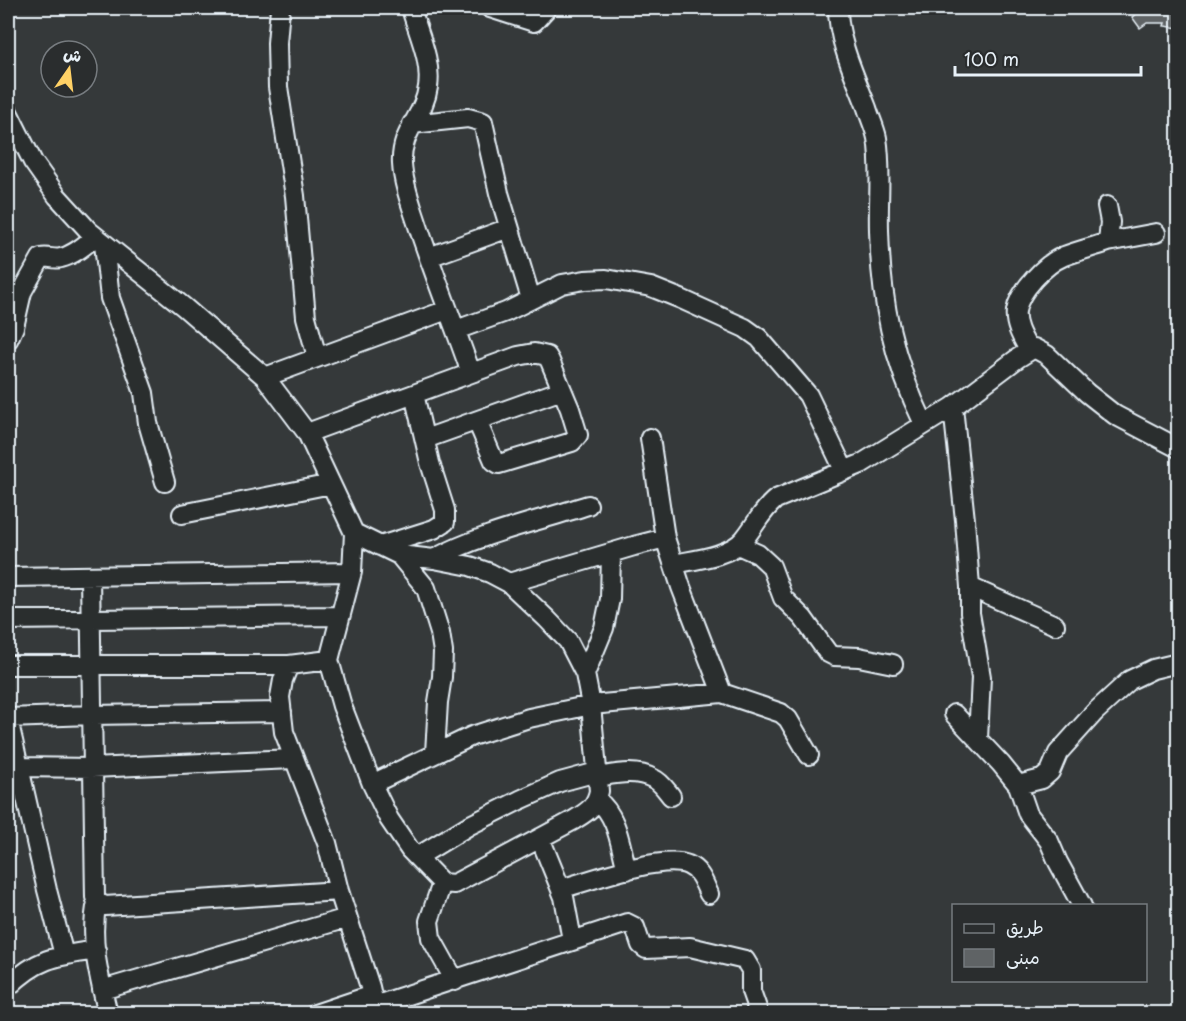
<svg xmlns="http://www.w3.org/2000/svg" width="1186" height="1021" font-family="'Playpen Sans','Playpen Sans Arabic',sans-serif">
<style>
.building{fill:#5f6365;stroke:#e8f1f8;stroke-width:1.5}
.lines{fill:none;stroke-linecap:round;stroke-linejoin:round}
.minor-casing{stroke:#e8f1f8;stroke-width:22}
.minor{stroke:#2a2d2e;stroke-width:18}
</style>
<rect width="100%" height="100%" fill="#35393a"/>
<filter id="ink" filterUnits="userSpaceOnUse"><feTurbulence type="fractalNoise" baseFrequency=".0167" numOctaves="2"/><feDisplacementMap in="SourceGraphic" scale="12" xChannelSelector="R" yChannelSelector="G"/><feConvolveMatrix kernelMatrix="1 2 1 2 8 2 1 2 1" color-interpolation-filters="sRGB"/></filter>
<g filter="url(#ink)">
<!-- building -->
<path class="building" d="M 1131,8 L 1179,8 L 1179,28 L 1164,26 L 1165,23 L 1147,23 L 1140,28 L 1132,17 L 1136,14 Z"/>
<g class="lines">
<defs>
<path id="minor" d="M 280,8 L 277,43 L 278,87 L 295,196 L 306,317 L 317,357
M 411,8 C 418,33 432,61 428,87 C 424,117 400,131 402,164 C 403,184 412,207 418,226 C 434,275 454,324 471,373
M 490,8 L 534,22 L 547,8
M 838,8 C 838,42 855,76 867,108 C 870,118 875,128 877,138 C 882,168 878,199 879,230 C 881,302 892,358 924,424
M 8,112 L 33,162 L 57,196 L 89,231 L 184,307 L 265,377 L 307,433 L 354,533 L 352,572 L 329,660 L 342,706 L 372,784 L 389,819 L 410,850 L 442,883 L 454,884 L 574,820 C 587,812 596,807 599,791 L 591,705 L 585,674 L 568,641 L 547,619 L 509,583 L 490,573 L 470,566 L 434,559 L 399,555 L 354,533
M 412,124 L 468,118 L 483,122 L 499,193 L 531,299
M 1108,242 L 1156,233
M 104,244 L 110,298 L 144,393 L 148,423 L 165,482
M 429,257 L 509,228
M 456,330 L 506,312 L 562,284 L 585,280 L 606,279 L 651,287 L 681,299 L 745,328 L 759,338 L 808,395 L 844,470
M 8,340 L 14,327 L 22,292 L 41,258 C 48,256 54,260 61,258 C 74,255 85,245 95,237
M 1029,350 C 1023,339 1014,325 1016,311 C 1019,291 1045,264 1064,256 C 1078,251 1093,247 1108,242 L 1110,222 L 1107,206
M 265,377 L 447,310
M 953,407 L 965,520 L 970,587 L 970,613 L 981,677 L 978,739
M 307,433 L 518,356 L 534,353 L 547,356 L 550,361 L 570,409 L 578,435 L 572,442 L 499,464 L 494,461 L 477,421
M 650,438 L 665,538 L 681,587 L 722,693
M 425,439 L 562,390
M 182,514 L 331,484
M 738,545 L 758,554 L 771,566 L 783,598 L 803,618 L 828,653 L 834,656 L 859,657 L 893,664
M 380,546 L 434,529 L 445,522 L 445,510 L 430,463 L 414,394
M 399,555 L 426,588 L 440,633 L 443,652 L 442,677 L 438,702 L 435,753
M 434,559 C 482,533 536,522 588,505
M 674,564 C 693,560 731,556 744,539 C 755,526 762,510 776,499 L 861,464 L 953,407 L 1018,358 L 1034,348 L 1047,355 L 1087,393 L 1115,415 L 1178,448
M 90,576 L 95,897 L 97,902 L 105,906 L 339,891
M 8,577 L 352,572
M 509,583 L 634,546 L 665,538
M 970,587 L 1055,625
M 8,620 L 339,616
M 8,665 L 289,665 L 329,660
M 289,665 L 283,680 L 280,697 L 284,732 L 327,843 L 339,891 L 370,987 L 376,1014
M 585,674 L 604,628 L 610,599 L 611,553
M 954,714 L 1001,764 L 1018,785
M 8,718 L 91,715 L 282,712
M 8,719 L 47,890 L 64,955
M 20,767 L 92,768 L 293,759
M 598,777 C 616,774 636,769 654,779 C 661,782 666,790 671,796
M 372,784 L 472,736 L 529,718 L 591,705 L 722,693 L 781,713 L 788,719 L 809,755
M 597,800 C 618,816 620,846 627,870
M 540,838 L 564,897 L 572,940
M 417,857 L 468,826 L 520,800 L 560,782 L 597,772
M 442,883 L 429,921 L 431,938 L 455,981
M 561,889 C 588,881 662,854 688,865 C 700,870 704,883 709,894
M 97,902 C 89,939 99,977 108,1014
M 1082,906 L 1058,862 L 1049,841 L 1028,814 L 1018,785 L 1042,779 L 1050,772 L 1058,753 L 1095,712 L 1130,680 L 1153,669 L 1178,663
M 8,987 C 37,958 56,956 96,950
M 102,990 L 347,918
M 374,1006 L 627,923 L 635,927 L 641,945 L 646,949 L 690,947 L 745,960 L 751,970 L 751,991 L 757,1008 L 757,1014
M 315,1014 L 372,995"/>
</defs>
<!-- minor casing -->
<use href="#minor" class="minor-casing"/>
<!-- minor -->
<use href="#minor" class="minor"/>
</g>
</g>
<!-- margin -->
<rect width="1186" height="1021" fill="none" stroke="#2a2d2e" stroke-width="30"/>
<rect x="15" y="15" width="1156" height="991" fill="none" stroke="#e8f1f8" stroke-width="2" filter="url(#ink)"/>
<!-- legend -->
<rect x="952" y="904" width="195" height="78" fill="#2a2d2e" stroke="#767b7f" stroke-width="1.5"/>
<rect x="964" y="924" width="30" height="9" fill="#2a2d2e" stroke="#767b7f" stroke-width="1.5"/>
<text x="1006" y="934" font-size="18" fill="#e8f1f8">طريق</text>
<rect x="964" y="949" width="30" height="18" fill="#5f6365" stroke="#767b7f" stroke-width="1.5"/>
<text x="1006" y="964" font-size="18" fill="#e8f1f8">مبنى</text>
<!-- north arrow -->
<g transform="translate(69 69) rotate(14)"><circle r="28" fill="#2a2d2e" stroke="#767b7f" stroke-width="1.5"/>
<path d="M0-4.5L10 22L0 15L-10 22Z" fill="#ffd166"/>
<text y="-9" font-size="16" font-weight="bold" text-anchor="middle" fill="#e8f1f8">ش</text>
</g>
<!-- scale -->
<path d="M955 66v9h186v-9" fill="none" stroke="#e8f1f8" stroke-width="3"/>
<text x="964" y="66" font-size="18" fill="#e8f1f8" stroke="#2a2d2e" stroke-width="4.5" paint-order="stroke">100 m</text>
</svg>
